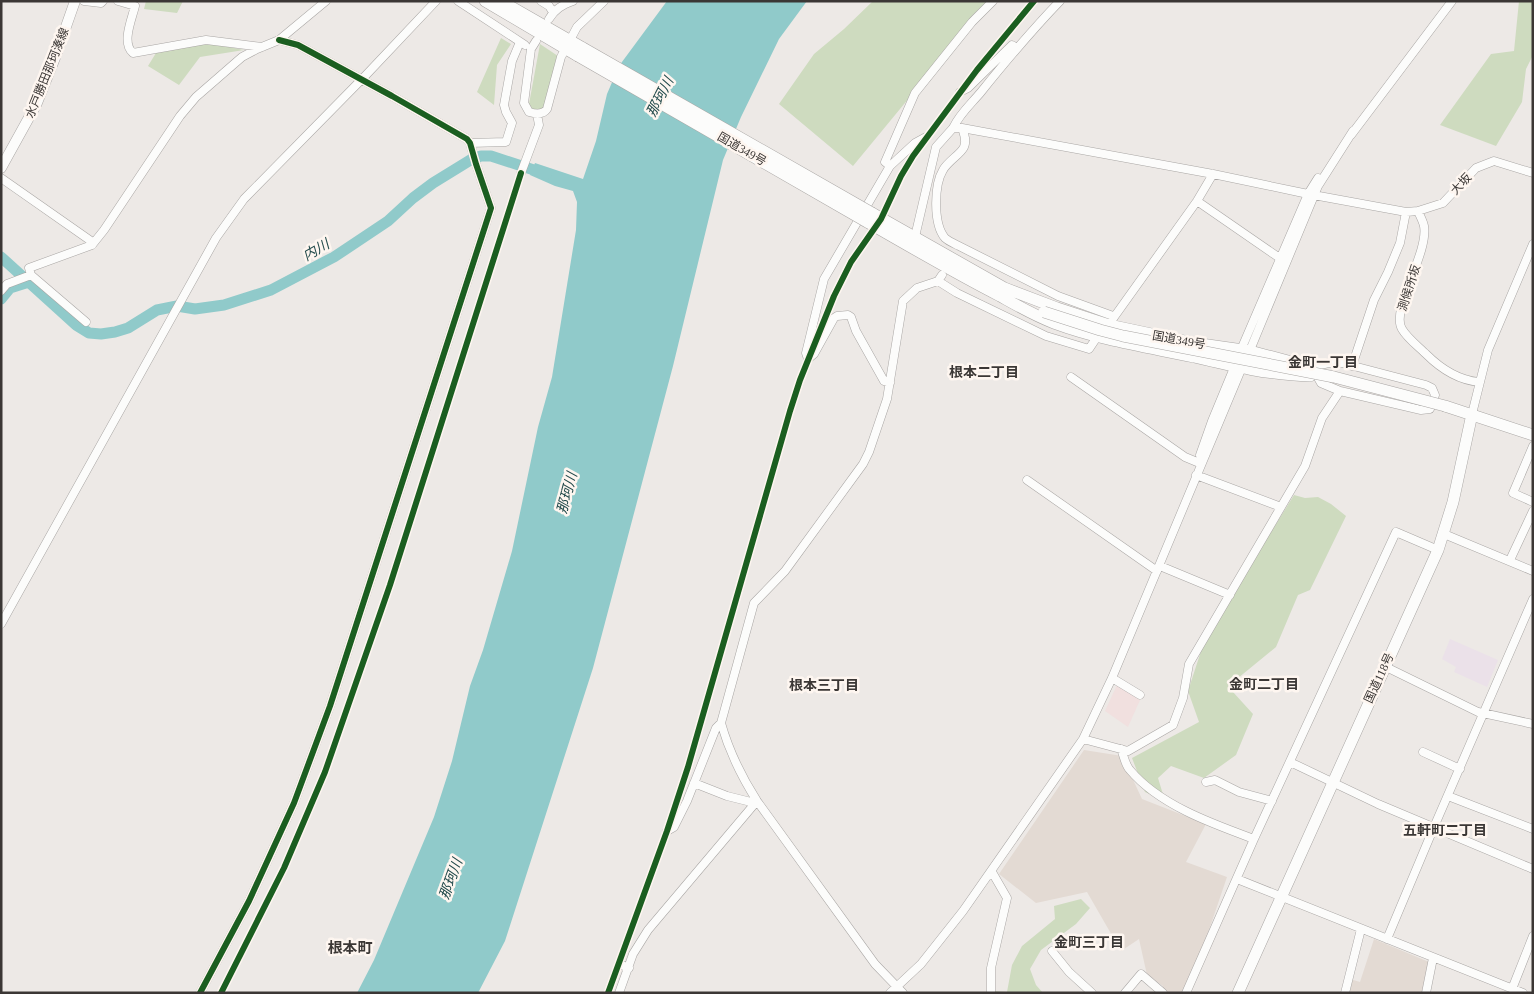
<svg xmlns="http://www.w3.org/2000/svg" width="1534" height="994" font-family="'Times New Roman','Noto Sans JP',serif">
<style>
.commercial{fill:#f1e0df}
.built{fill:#e3dad3}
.medical{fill:#ebe1e9}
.green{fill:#cedbbf}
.water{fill:#90caca}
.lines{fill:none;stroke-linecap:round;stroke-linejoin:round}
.river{stroke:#90caca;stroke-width:11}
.minor-casing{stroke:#a9a6a4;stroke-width:9}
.major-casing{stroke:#a9a6a4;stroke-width:11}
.highway-casing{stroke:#a9a6a4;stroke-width:12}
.minor{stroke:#fcfcfb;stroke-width:8}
.major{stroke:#fcfcfb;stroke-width:10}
.highway{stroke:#fcfcfb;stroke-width:11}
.highway-bridge-casing{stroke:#a9a6a4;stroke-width:12;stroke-linecap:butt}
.highway-bridge{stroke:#fcfcfb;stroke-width:11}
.cycleway-casing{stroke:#fef6f0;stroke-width:9}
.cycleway{stroke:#1b5e20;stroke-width:6}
.labels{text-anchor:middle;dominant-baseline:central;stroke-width:5;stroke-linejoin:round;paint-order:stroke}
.street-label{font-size:12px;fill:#3b3735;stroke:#fef6f0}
.water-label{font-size:14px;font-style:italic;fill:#224a4b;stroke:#fef6f0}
.neighbourhood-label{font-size:14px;font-weight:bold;fill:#3b3735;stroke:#fef6f0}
.quarter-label{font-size:15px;font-weight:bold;fill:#3b3735;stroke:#fef6f0}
</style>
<rect width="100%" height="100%" fill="#ede9e6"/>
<!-- commercial -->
<path class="commercial" d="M 1117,685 L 1140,700 L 1128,727 L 1105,711 Z"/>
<!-- built -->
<path class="built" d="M 1084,750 L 1122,756 L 1142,799 L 1206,824 L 1186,862 L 1227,877 L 1191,983 L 1182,993 L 1163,993 L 1163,986 L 1147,975 L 1139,939 L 1121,951 L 1087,892 L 1036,903 L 999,874 Z
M 1374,939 L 1429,962 L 1423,993 L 1347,993 L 1350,979 L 1360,982 Z"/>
<!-- medical -->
<path class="medical" d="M 1450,639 L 1498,660 L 1487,687 L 1454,672 L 1456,667 L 1442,659 Z"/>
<!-- green -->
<path class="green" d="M 146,1 L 183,1 L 177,13 L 144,9 Z
M 873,1 L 989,1 L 853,166 L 779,104 L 814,54 L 844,29 Z
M 1519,1 L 1533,1 L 1533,55 L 1526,69 L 1522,102 L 1496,146 L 1440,125 L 1491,54 L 1514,51 Z
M 501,38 L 511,44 L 497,65 L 494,105 L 477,92 Z
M 215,42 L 224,46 L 244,50 L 200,57 L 179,85 L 148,66 L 156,53 Z
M 540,44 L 558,56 L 547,104 L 543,109 L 531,110 L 529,104 Z
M 1294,495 L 1305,498 L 1318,497 L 1331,504 L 1346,516 L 1310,590 L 1298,595 L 1276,647 L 1232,683 L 1233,692 L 1253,714 L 1236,755 L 1204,778 L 1171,766 L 1158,778 L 1165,801 L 1145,792 L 1132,758 L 1199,722 L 1188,691 L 1205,639 Z
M 1081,899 L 1090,908 L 1076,924 L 1041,950 L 1030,969 L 1036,985 L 1043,993 L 992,993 L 992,991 L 1007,992 L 1012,965 L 1022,946 L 1055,919 L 1054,906 Z"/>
<!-- water -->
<path class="water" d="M 667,1 L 807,1 L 779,39 L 741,117 L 723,160 L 673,366 L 593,668 L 505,941 L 478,993 L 357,993 L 374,960 L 434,817 L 452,761 L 470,686 L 483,650 L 512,551 L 538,427 L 552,377 L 576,230 L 577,202 L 573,191 L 555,186 L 530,175 L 535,163 L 583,179 L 596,141 L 607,94 L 619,66 Z"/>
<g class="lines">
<!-- river -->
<path class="river" d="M 1,257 L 76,325 L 89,333 L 101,334 L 115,332 L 128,328 L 157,310 L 177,306 L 195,309 L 224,305 L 271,290 L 334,257 L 388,221 L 413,198 L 433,183 L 472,159 L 481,156 L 491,156 L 546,174
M 1,299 L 10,288 L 29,282"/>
<defs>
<path id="minor" d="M 84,1 L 101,3 L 103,1
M 118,1 L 135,6 C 132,19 121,43 133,53 L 206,40 L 262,47
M 458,1 L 525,45
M 541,1 L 549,6 L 553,12
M 549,19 C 555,9 562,5 573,1
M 536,41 L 531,49 L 524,103 L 529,112 C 536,114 543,115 547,109 L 561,57 L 577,27 L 604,1
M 960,92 L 968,88 L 1012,45 L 1017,48
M 953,128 C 960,113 971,104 981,92 C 1006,61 1032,30 1060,1
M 962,128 C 964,134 967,140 964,147 C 961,154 948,161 943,170 C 934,185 933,224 945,238 C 948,241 955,244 959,246 L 1058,296 L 1113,316
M 1351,135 L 1452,1
M 470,143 L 506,142 L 512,123 L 506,112 L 504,105 L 512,61 L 520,42
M 890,166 L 885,162 L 915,93 L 972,22 L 993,1
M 521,173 L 539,125 L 537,114
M 1,178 L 91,241 L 92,245
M 1197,201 L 1281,259
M 1418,211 C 1420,216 1423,221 1424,226 C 1429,253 1390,310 1402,329 C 1407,338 1419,347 1426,354 C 1441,369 1458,380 1479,382
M 914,241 L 936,147 L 953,128 L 962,128 L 1213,174 L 1308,194 L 1406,212 L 1418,211 L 1443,203 L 1476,168 L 1494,161 L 1533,173
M 31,275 L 86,322
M 938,281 L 957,293 L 1046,336 L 1089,349 L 1097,337
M 1,291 L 7,284 L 31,275 L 29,268 L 92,245 L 104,230 L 180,116 L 196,97 L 242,57 L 257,49 L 279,40 L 326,1
M 1112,320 L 1197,201 L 1213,174
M 1240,352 L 1308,194 L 1318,178
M 1248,355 L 1318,186 L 1353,131
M 1352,366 L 1374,300 L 1388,272 L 1400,243 L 1406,212
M 1314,368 C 1324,363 1331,362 1342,363 L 1426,385 L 1432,388 L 1435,395 L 1430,409 L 1421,410 L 1340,391 L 1321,383 L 1317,376
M 1071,377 L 1185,457 L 1197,462
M 890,383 L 884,381 L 856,331 L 851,317 L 848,315 L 837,316 L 834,318 L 814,354 L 808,359 L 806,353 L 824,279 L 890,166 L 915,143 L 926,137
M 1472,414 L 1488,350 L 1533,244
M 1533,446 L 1513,493 L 1533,502
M 1200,455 L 1212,421 L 1236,363
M 1196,475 L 1281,507
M 1027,480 L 1157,571
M 1444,534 L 1533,571
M 1510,560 L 1533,511
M 1160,566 L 1230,595
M 1,624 L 216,238 L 244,199 L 366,75 L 436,1
M 1384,666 L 1478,712 L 1533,724
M 1112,678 L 1140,695
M 1083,739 L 1128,751 L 1173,725 L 1183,698 L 1189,664 L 1305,466 L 1322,418 L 1340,391
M 1121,749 C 1124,756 1125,765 1130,770 C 1159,805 1213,824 1254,839
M 1423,752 L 1460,769
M 1290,762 L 1378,804 L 1533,869
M 1206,782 L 1215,780 L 1239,792 L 1272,801
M 694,783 L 727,796 L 755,803
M 1448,796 L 1533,829
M 667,831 L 674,827 L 687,801 L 716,728 L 721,723
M 1237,879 L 1523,993
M 1387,939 L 1434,827 L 1533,599
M 1052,951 L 1069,972 L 1092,993
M 619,964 L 629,968
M 1512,989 L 1533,936
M 200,993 L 249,901 L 294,803 L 330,706 L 491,208 L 476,164 L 470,143 L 467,139 L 392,96 L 298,45 L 279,40
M 619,993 L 633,954 L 648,930 L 757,801
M 890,993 L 921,964 L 963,911 L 1083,739 L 1112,678 L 1243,365
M 903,993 L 875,964 L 757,801 C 741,776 729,751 721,723 L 754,603 L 785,571 L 863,464 L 869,452 L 887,399 L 903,301 L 917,288 L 938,281 L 942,275
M 991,993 L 991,968 L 1007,898 L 992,872
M 1125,993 L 1141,974 L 1163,993
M 1186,993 L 1254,839 L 1396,532 L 1438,550
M 1345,993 L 1361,929
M 1426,993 L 1433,958"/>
<path id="major" d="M 1,168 L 37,103 L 55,58 L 75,1"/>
<path id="highway" d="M 485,1 L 578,56
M 501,1 L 583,48
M 872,213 L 1008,290
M 867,222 C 911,247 955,273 1000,296 C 1018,306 1035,316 1054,323 C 1100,340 1147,347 1194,357 C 1232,366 1270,375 1310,376
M 1002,287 L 1057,308 L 1109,325 L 1194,343 L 1250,351 L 1314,368
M 1445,406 L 1533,435
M 1238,993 L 1438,550 L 1453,502 L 1472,414"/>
</defs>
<!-- minor casing -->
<use href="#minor" class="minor-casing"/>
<!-- major casing -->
<use href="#major" class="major-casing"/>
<!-- highway casing -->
<use href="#highway" class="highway-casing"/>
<!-- minor -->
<use href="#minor" class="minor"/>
<!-- major -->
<use href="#major" class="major"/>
<!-- highway -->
<use href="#highway" class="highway"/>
<defs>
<path id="highway-bridge" d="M 583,48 L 872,213
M 578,56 L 867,222
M 1044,312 L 1100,330 L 1123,336 L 1334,377 L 1445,406"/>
</defs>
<!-- highway-bridge casing -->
<use href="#highway-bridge" class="highway-bridge-casing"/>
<!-- highway-bridge -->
<use href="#highway-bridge" class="highway-bridge"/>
<defs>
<path id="cycleway" d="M 200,993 L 249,901 L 294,803 L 330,706 L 491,208 L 476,164 L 470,143 L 467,139 L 392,96 L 298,45 L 279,40
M 221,993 L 284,868 L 325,772 L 390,585 L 521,173
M 608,993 L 667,831 L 688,767 L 790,411 L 800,380 L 834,296 L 851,262 L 881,219 L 901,176 L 913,156 L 977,70 L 1034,1"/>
</defs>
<!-- cycleway casing -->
<use href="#cycleway" class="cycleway-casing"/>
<!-- cycleway -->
<use href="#cycleway" class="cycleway"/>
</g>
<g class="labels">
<!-- street labels -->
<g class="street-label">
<text transform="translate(47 73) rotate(-68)">水戸勝田那珂湊線</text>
<text transform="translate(742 149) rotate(30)">国道349号</text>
<text transform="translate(1461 184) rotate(-47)">大坂</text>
<text transform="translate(1409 288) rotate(-72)">測候所坂</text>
<text transform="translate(1179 340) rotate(10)">国道349号</text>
<text transform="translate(1379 678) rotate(-65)">国道118号</text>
</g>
<!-- water labels -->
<g class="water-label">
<text transform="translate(660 97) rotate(-63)">那珂川</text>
<text transform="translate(316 250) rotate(-30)">内川</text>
<text transform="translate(567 493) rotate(-75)">那珂川</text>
<text transform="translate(451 879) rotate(-70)">那珂川</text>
</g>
<!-- neighbourhood labels -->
<g class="neighbourhood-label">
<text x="1323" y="362">金町一丁目</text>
<text x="984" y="372">根本二丁目</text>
<text x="1264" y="684">金町二丁目</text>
<text x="824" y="685">根本三丁目</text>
<text x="1445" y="830">五軒町二丁目</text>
<text x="1089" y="942">金町三丁目</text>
</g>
<!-- quarter labels -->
<g class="quarter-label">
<text x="350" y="948">根本町</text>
</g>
</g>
<!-- border -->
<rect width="1534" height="994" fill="none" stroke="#3b3735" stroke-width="5"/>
</svg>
